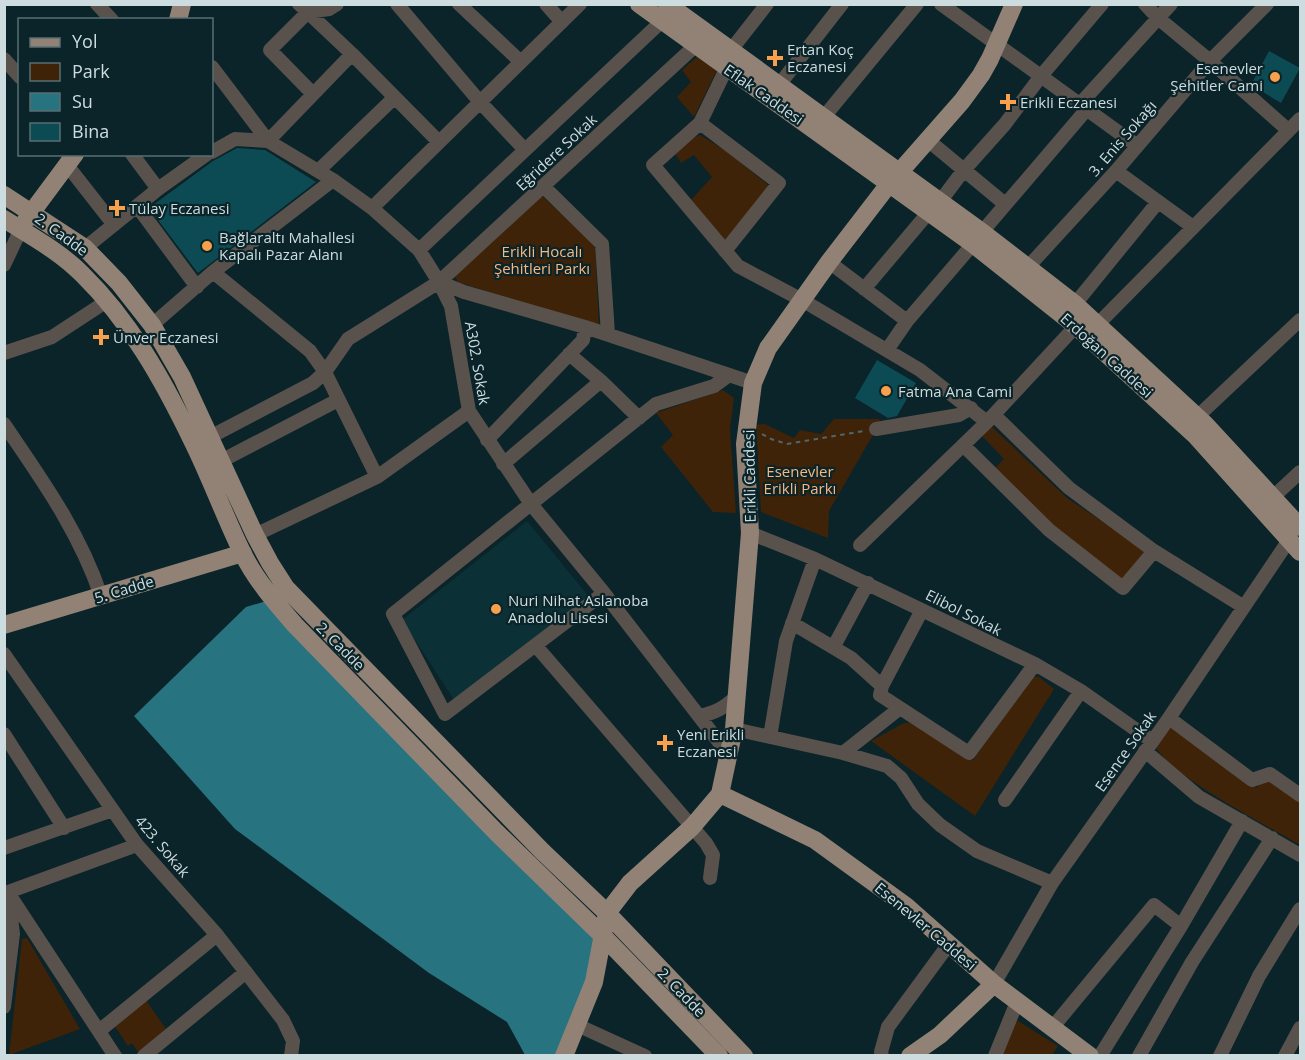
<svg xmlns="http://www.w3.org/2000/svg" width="1305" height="1060" font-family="'Open Sans',sans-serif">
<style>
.built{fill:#0b3036}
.green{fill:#3e2308}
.water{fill:#277480}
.building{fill:#0d4b54}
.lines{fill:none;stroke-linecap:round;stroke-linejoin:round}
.path{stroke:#51676b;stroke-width:2;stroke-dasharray:4.5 4.5;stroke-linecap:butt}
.minor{stroke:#59514b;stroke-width:14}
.major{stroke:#928275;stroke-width:18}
.poi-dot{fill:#f9a04d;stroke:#0a2429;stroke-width:2}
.labels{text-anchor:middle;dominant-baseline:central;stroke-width:4.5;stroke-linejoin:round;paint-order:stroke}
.poi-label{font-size:15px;fill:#cddcdf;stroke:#0a2429;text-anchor:start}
.street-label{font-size:15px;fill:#cddcdf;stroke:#0a2429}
.park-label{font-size:15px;fill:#f9b77f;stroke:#0a2429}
</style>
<rect width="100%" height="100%" fill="#0a2429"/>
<!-- built -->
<path class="built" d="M 527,521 L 590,598 L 454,700 L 402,620 Z"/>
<!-- green -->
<path class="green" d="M 697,57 L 717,70 L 694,117 L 677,97 L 691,82 L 682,70 Z
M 700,135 L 726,151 L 766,183 L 770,188 L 730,238 L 721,241 L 690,201 L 712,177 L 694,155 L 681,163 L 674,152 L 693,138 Z
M 542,196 L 595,245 L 599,327 L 458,282 L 455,276 Z
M 723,390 L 734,398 L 730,429 L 736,513 L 713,512 L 661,447 L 673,435 L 656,413 Z
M 834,419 L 880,419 L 874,433 L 829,511 L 828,538 L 761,512 L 756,425 L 765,424 L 794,438 L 800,430 L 821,434 Z
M 991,426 L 1067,498 L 1145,550 L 1122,581 L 1051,526 L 994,469 L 1004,459 L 982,436 Z
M 1033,677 L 1039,677 L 1054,689 L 975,816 L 871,741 L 904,723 L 913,723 L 973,760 Z
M 1171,725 L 1256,788 L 1267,778 L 1300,802 L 1300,845 C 1268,826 1170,776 1156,747 Z
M 27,938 L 80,1029 L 9,1055 L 22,939 Z
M 146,1000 L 166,1029 L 138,1052 L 132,1043 L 128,1046 L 114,1025 Z
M 1015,1019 L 1058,1046 L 1052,1055 L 1001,1056 Z"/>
<!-- water -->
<path class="water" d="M 273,599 L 603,936 L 561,1055 L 525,1055 L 507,1022 L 429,973 L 235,829 L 134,716 L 246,607 Z"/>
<!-- building -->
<path class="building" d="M 1269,51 L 1300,68 L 1281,103 L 1251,85 Z
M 237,148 L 265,150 L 316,182 L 198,273 L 149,208 L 213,161 Z
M 877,360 L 916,383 L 897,416 L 888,418 L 855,398 Z"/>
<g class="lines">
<!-- path -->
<path class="path" d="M 762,434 L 771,439 L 787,444 L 864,431"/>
<!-- minor -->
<path class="minor" d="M 97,4 L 112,20
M 299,4 L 352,54 L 439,142
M 397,4 L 480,102 L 525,150
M 459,4 L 521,62
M 546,4 L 562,22
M 941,4 L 1136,145
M 1145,4 L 1158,18 L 1210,61 L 1288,130
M 731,50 L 767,4
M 4,59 L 20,77
M 212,67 L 268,141 L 333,180 L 372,208 L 419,250 L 439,282 L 451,306 L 469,411 L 531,504 L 604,593 L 729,755
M 727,67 L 700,123 L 653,165 L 738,266 L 802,300 L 920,370 L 987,422
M 779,85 L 842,4
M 313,94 L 270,50 L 308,12 L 329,9 L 337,4
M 1080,104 L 1171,4
M 823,118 L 917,4
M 700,123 L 779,183 L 725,251
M 929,141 L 1005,204
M 212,152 L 235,139 L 268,141 L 352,54
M 132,154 L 158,189
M 67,165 L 114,225
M 318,171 L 394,98
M 1116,171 L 1193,227
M 543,186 L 602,244 L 608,334
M 939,203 L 963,171 L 1005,124 L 1041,76 L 1102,4
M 137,206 L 197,287
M 372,208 L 580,4
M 982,232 L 1087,109
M 85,248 L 158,189 L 207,154
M 419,250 L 662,21
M 829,262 L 907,321
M 4,265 L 21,229
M 1028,267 L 1116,171 L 1210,61 L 1267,4
M 213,272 L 310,351 L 325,372 L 377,477
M 439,282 L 464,292 L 585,327 L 753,383
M 864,289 L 929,212
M 1075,304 L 1158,202
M 1099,323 L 1300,119
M 152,325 L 213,272 L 333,180
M 887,350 L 907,321 L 973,244
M 4,353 L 52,337 L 107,301
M 569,354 L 601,381 L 639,418
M 994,415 L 1069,488 L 1154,551 L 1244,607
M 1197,417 L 1300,320
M 4,424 C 42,480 79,531 101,596
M 876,429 L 959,415 L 971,408
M 210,437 L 313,383 L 325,372 L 348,339 L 439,282 L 695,46
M 487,440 L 583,340 L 585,327
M 963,445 L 1049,530 L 1123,588 L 1154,551
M 221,461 L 338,400
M 503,464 L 601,381
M 1273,497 L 1300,472
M 750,533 L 815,559 L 1035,664 L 1081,691 L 1152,741
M 255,535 L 377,477 L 469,411
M 860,545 L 987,422 L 1076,326
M 604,593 L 445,714 L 393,614 L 656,404 L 714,386 L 729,375
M 792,623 L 851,658 L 882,686 L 880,695 L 900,708
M 536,646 L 706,843 L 713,855 L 710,878
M 834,646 L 868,583
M 4,654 L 137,845 L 217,935 L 283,1020 L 293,1041 L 291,1056
M 882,686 L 922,610
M 699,716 C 715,713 724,708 736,697
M 1169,718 L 1252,780 L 1270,774 L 1300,795
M 734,729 L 843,753 L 887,766 L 901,778 L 918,804 L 940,825 L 977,851 L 1052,883
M 4,734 L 64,828
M 770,737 L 786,641 L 815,559
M 1145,751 L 1199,797 L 1300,855
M 843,753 L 900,708 L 969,753 L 1035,664
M 1005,800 L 1081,691
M 4,848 L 113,810
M 11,897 L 115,1056
M 994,984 L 1052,883 L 1169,718 L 1289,540
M 4,1007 L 13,934 L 8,892 L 137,845
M 577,1025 L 645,1056
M 1052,1028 L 1154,905 L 1181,926
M 99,1031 L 217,935
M 144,1056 L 246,972
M 882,1056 L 881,1052 L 888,1027 L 949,944
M 995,1056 L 1017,1002
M 1100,1056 L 1181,926 L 1242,821
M 1139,1056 L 1192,962 L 1272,838
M 1220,1056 L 1259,976 L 1300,909
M 1285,1056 L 1300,1028"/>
<!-- major -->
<path class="major" d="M 639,4 L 973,244 L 1076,326 L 1195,435 L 1300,552
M 667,4 L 982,232 L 1075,304 L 1205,424 L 1300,527
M 178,20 L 182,4
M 4,195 L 85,248 L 119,283 L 152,325 L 182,377 L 255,535 L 270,563 L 286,588 L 542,851 L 607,913 L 744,1056
M 4,219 C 31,236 59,251 82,274 C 130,321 163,380 192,440 C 210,476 224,515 242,552 C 255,579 275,602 295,625 L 496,832 L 603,936 L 719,1056
M 26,220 L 75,154
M 4,625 L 243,553
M 720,794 L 815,840 L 906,906 L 994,984 L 1090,1056
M 564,1056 L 594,982 L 607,913 L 630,883 L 692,827 L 720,794 L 734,729 L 750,533 L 745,444 L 753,383 L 768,348 L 829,262 L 889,184 L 962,101 L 981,75 L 990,59 L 1014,4
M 910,1056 L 940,1035 L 994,984"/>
</g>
<!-- markers -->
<g class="poi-dot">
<path d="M772 49h6v6h6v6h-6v6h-6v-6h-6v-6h6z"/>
<circle cx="1275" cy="77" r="6"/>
<path d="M1005 93h6v6h6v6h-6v6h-6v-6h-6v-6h6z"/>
<path d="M114 199h6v6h6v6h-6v6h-6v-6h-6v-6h6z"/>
<circle cx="207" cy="246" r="6"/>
<path d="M98 328h6v6h6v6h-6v6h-6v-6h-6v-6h6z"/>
<circle cx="886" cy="391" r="6"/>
<circle cx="496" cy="609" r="6"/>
<path d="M662 734h6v6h6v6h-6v6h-6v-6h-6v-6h6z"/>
</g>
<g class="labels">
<!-- poi labels -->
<g class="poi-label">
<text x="787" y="49">Ertan Koç<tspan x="787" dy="17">Eczanesi</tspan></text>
<text x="1263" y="68" text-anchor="end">Esenevler<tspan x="1263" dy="17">Şehitler Cami</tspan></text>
<text x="1020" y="102">Erikli Eczanesi</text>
<text x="129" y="208">Tülay Eczanesi</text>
<text x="219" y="237">Bağlaraltı Mahallesi<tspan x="219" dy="17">Kapalı Pazar Alanı</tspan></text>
<text x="113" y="337">Ünver Eczanesi</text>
<text x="898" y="391">Fatma Ana Cami</text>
<text x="508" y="600">Nuri Nihat Aslanoba<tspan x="508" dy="17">Anadolu Lisesi</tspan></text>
<text x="677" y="734">Yeni Erikli<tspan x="677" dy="17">Eczanesi</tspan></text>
</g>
<!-- street labels -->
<g class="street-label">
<text transform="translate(764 94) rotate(35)">Eflak Caddesi</text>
<text transform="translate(1122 138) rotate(-49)">3. Enis Sokağı</text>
<text transform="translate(556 152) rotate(-43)">Eğridere Sokak</text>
<text transform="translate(62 234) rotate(36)">2. Cadde</text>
<text transform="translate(1107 355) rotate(42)">Erdoğan Caddesi</text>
<text transform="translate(478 363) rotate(80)">A302. Sokak</text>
<text transform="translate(749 476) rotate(-91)">Erikli Caddesi</text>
<text transform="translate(124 589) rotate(-17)">5. Cadde</text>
<text transform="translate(964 612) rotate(27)">Elibol Sokak</text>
<text transform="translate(341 646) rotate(45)">2. Cadde</text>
<text transform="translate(1125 751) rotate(-55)">Esence Sokak</text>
<text transform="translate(163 846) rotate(50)">423. Sokak</text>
<text transform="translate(926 926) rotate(40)">Esenevler Caddesi</text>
<text transform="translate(682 992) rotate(46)">2. Cadde</text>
</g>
<!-- park labels -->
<g class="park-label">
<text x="542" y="251">Erikli Hocalı<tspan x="542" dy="17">Şehitleri Parkı</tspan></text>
<text x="800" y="471">Esenevler<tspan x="800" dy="17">Erikli Parkı</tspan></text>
</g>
</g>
<!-- border -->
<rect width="1305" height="1060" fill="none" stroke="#cddcdf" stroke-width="12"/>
<!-- legend -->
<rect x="18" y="18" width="195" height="138" fill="#0a2429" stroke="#586e72" stroke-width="1.5"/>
<rect x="30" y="38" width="30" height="9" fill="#928275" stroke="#586e72" stroke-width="1.5"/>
<text x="72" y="48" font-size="18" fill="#cddcdf">Yol</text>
<rect x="30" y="63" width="30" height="18" fill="#3e2308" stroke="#586e72" stroke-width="1.5"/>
<text x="72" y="78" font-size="18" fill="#cddcdf">Park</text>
<rect x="30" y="93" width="30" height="18" fill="#277480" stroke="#586e72" stroke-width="1.5"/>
<text x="72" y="108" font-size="18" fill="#cddcdf">Su</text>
<rect x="30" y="123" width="30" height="18" fill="#0d4b54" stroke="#586e72" stroke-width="1.5"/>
<text x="72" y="138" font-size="18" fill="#cddcdf">Bina</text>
</svg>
